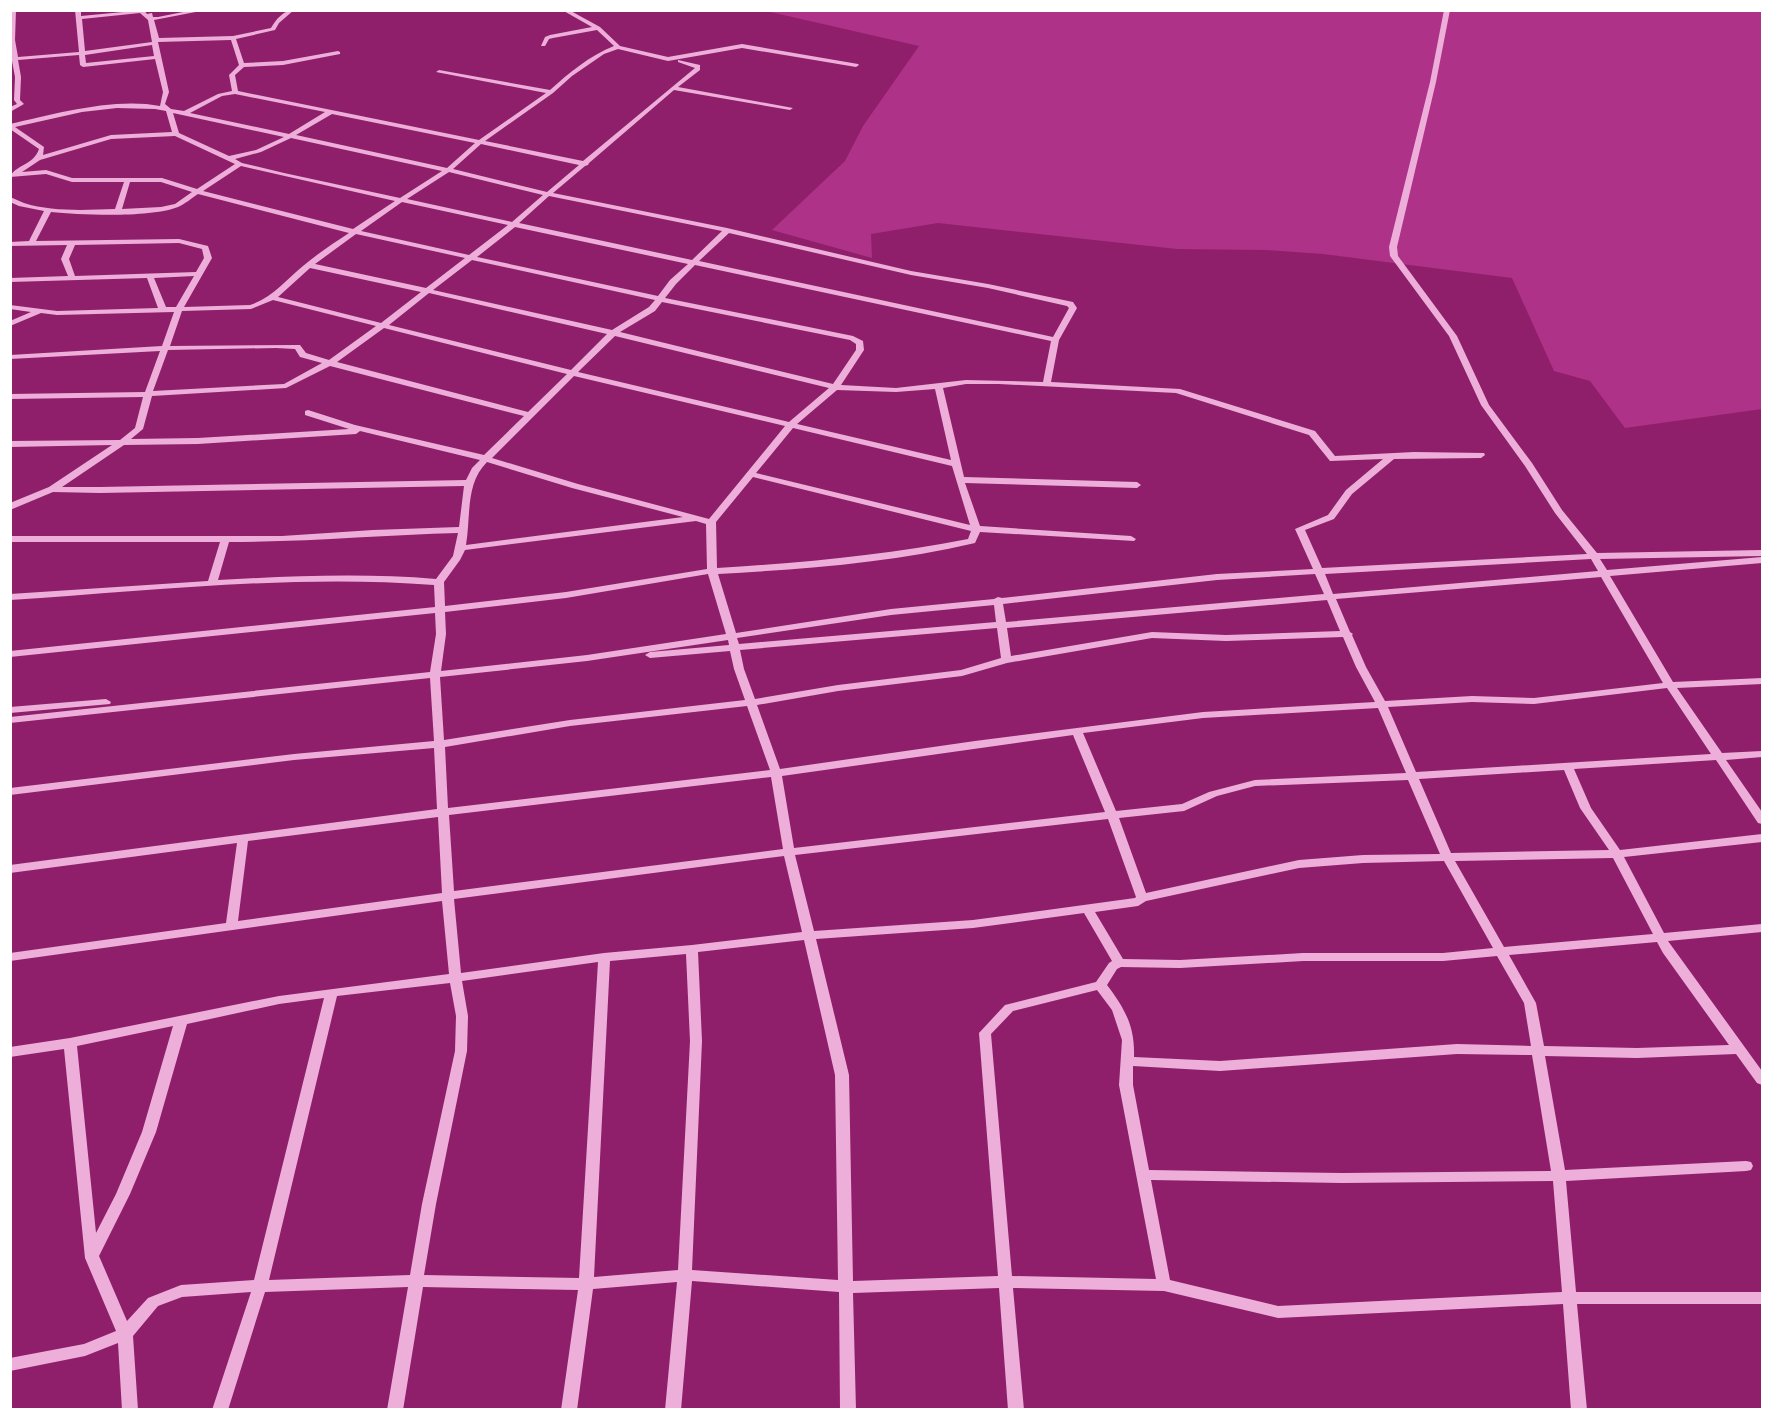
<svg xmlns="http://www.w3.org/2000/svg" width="1773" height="1420" font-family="Jost,sans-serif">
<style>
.green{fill:#ae3287}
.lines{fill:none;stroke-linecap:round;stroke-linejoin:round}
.minor{fill:#edafda;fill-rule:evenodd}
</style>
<rect width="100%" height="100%" fill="#901f6b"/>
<!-- green -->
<path class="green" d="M 766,11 L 1762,11 L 1762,409 L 1625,428 L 1590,381 L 1554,371 L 1512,278 L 1323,254 L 1265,250 L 1177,249 L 938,223 L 871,234 L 872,258 L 772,230 L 845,161 L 863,126 L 919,46 Z"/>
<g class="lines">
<!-- minor -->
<path class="minor" d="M 10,10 L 16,10 L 15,40 L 18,57 L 79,52 L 75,10 L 81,10 L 81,16 L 144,10 L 147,14 L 152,13 L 153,17 L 158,17 L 193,10 L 206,10 L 154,20 L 159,38 L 233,36 L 271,28 C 276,19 284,10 294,10 L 279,23 L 275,30 L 236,39 L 244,63 L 283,61 L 338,51 L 340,52 L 340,54 L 283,65 L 244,67 L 235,75 L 238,91 L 479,140 L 546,93 L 436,72 L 439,70 L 550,90 C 569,73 589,56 614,46 L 597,30 L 553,38 L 549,39 L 545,46 L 541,46 L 545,37 L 550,35 L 592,27 L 562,10 L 569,10 L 600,27 L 620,46 L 668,57 L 742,44 L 858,64 L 859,65 L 856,67 L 742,48 L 668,61 L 618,49 L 604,54 L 572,76 L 553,93 L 485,141 L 583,161 L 695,68 L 678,62 L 678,60 L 700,65 L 700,70 L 678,87 L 793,108 L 790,110 L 674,90 L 589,163 L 588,165 L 585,166 L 553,193 L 727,228 L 911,271 L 988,284 L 1073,302 L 1077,308 L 1059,340 L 1051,382 L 1180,389 L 1315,431 L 1335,456 L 1414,452 L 1484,453 L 1485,455 L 1481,458 L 1394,459 L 1352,494 L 1334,519 L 1305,530 L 1322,568 L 1587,554 L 1555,513 L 1525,466 L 1481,405 L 1449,336 L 1390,256 L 1389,247 L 1430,82 L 1444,10 L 1450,10 L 1436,82 L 1397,247 L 1398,256 L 1457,336 L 1489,405 L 1532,463 L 1562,510 L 1597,553 L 1762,550 L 1762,556 L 1600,559 L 1607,570 L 1762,557 L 1762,563 L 1610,576 L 1673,682 L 1762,678 L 1762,684 L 1677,688 L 1722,753 L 1762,751 L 1762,757 L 1726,760 L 1762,812 L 1762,824 L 1758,823 L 1716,760 L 1574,769 L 1591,808 L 1620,850 L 1762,834 L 1762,842 L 1624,857 L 1664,933 L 1762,924 L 1762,932 L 1668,941 L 1762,1071 L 1762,1085 L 1757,1083 L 1736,1054 L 1637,1058 L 1545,1056 L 1565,1170 L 1746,1161 L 1751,1162 L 1753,1166 L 1751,1170 L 1746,1171 L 1566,1181 L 1576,1292 L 1762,1292 L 1762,1304 L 1577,1304 L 1587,1410 L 1571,1410 L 1563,1304 L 1278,1318 L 1164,1291 L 1013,1288 L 1024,1410 L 1008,1410 L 999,1288 L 853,1293 L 856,1410 L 840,1410 L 839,1292 L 692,1281 L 681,1410 L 665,1410 L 677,1282 L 593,1289 L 577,1410 L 561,1410 L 578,1290 L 423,1287 L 403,1410 L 387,1410 L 408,1287 L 265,1292 L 228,1410 L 212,1410 L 251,1292 L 182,1297 L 158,1306 L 133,1336 L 138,1410 L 122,1410 L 118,1343 L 85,1356 L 10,1371 L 10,1358 L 84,1344 L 116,1331 L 85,1258 L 64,1049 L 10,1057 L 10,1047 L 70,1038 L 279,996 L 449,974 L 442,901 L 10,961 L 10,953 L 226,923 L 237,843 L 10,873 L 10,865 L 437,809 L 434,748 L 294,760 L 10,795 L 10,788 L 294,754 L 434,741 L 430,678 L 10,723 L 10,717 L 430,672 L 436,634 L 435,613 L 10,657 L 10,651 L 435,607 L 434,585 C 294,574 151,591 10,600 L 10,594 L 208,581 L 220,542 L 10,542 L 10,536 L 282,536 L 373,530 L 459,527 L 464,486 L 100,493 L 53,492 L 10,510 L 10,503 L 49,487 L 112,445 L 10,447 L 10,441 L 120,440 L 135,428 L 143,397 L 10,399 L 10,394 L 145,392 L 160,351 L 10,359 L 10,355 L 162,346 L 174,312 L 57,315 L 41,313 L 10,326 L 10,321 L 31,312 L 10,309 L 10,305 L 57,311 L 158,308 L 147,278 L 10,282 L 10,278 L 68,276 L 61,259 L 67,245 L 10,246 L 10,242 L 29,241 L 44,211 L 19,206 L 10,202 L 10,197 C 15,199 19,201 24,203 C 52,212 86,210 115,209 L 124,182 L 72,182 L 46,174 L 10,177 C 15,165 34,165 39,149 L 10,129 L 10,124 C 54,114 115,97 160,106 L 163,92 L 155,59 L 83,67 L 80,65 L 79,55 L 18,60 L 21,77 L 20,100 L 24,104 L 10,112 L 10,107 L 17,104 L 14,100 L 15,77 L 12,61 L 10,61 ZM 140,13 L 148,20 L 152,42 L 85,51 L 82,19 ZM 231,40 L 239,65 L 229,75 L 232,91 L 218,94 L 184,111 L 171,109 L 165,104 L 169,92 L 158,42 ZM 152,45 L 154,56 L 86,63 L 85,55 ZM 235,94 L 325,112 L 289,134 L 190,113 L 222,96 ZM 117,108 L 155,109 L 166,111 L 172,132 L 111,135 L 43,155 L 44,147 L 15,127 L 82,112 ZM 173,113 L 284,137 L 256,150 L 229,156 L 179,133 ZM 332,114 L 475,143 L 447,168 L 296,135 ZM 175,136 L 235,164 L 197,189 L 162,178 L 72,178 L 46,170 L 22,172 L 40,160 L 111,139 ZM 291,138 L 442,171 L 400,198 L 284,173 L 242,163 L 235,159 L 261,152 ZM 481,144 L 579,165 L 547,192 L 453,169 ZM 241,166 L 395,201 L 353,229 L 203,191 ZM 449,172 L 543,195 L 512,222 L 407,199 ZM 130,182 L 161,182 L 192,192 L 175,204 L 161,207 L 122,209 ZM 198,194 L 349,233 C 334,243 317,254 303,266 C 286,280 272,298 250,305 L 184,307 L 212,258 L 208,246 L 179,239 L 36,241 L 51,212 C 82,215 150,218 178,207 C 185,204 192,198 198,194 ZM 549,196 L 722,231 L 692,260 L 519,223 ZM 402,202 L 508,225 L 469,255 L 361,231 ZM 515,227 L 688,264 L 670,280 L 658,296 L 477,257 ZM 729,233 L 911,275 L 988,288 L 1067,306 L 1069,308 L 1053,337 L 699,261 ZM 356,234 L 465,258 L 426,288 L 315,264 ZM 179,243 L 202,249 L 204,258 L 196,272 L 75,276 L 69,259 L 75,245 ZM 472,260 L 655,300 L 649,307 L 612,330 L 433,290 ZM 695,265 L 1051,341 L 1043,382 L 966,380 L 896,388 L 841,385 L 864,350 L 863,341 L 853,336 L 665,298 L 676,284 ZM 310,268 L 421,292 L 381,323 L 278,297 ZM 194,276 L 176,307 L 166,307 L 154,278 ZM 429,293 L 607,334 L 571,370 L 389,325 ZM 273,300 L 376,326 L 329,360 L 306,353 L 300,345 L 297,345 L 170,346 L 182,311 L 251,309 ZM 662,302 L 850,340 L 856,344 L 856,350 L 833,384 L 620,332 L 655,311 ZM 384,328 L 567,374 L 528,412 L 337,362 ZM 615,336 L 829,388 L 789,422 L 578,372 ZM 276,348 L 295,349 L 300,357 L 322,363 L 284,384 L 153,391 L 168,350 ZM 330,366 L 524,416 L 484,455 L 355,425 L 308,410 L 305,411 L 305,415 L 349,429 L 198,438 L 131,439 L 143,429 L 152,396 L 286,388 ZM 574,376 L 785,426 L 709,519 L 578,484 L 492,458 ZM 966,384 L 999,384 L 1176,393 L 1309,435 L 1330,461 L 1383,459 L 1346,490 L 1328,515 L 1295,529 L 1313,569 L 1217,574 L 1002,598 L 998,597 L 994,599 L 891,609 L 736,633 L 718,574 C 804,569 891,563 975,543 L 980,532 L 1134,541 L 1136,539 L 1131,536 L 980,526 L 965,483 L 1137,488 L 1141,485 L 1137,482 L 964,477 L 943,388 ZM 935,389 L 951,460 L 797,424 L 837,390 L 896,392 ZM 793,428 L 952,466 L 970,525 L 756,473 ZM 360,431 L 480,460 L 472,468 L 466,480 L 100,487 L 62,487 L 124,445 L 198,444 L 356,434 ZM 487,462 L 572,488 L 683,517 L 466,545 C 471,516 465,484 487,462 ZM 753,477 L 971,531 L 968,539 C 885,555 801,563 717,568 L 716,522 ZM 696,521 L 706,524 L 707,569 L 566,592 L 445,606 L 444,582 L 460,560 L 465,550 ZM 458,533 L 453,556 L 436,579 C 364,573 290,576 218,580 L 229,542 C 306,542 382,535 458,533 ZM 1591,559 L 1598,571 L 1333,594 L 1325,574 ZM 708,574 L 726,634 L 587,655 L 441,671 L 446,634 L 445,612 L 566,598 ZM 1315,574 L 1324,594 L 1006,622 L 1003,604 L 1217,580 ZM 1601,577 L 1663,683 L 1534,698 L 1472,696 L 1385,701 L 1366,667 L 1352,635 L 1353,634 L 1350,632 L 1336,599 ZM 1327,600 L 1340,631 L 1226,635 L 1152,632 L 1011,656 L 1007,628 ZM 994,605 L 996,622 L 739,644 L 737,638 L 891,615 ZM 997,628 L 1001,658 L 961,670 L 838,685 L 755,699 L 744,669 L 740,650 ZM 1343,637 L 1356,667 L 1375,702 L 1203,712 L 975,741 L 780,769 L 757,705 L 838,691 L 962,676 L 1007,663 L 1152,638 L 1226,641 ZM 728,640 L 729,645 L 650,652 L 645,655 L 650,658 L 730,651 L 734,669 L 745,700 L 570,720 L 444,740 L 440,677 L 587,661 ZM 1667,688 L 1711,754 L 1416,772 L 1388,707 L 1472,702 L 1534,704 ZM 747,706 L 770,770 L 448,808 L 445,747 L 570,726 ZM 1378,708 L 1406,773 L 1255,780 L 1209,792 L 1182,804 L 1116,811 L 1083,733 L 1203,718 ZM 1073,735 L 1105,812 L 794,848 L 782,776 ZM 1564,770 L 1580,808 L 1609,850 L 1451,853 L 1419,779 ZM 771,777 L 783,849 L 454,891 L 449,815 ZM 1408,780 L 1440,854 L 1363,855 L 1299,860 L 1146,893 L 1119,818 L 1184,811 L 1217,796 L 1255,786 ZM 438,817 L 442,893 L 238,921 L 248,841 ZM 1108,819 L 1136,897 L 1135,898 L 973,920 L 814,931 L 795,855 ZM 784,856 L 802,932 L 692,945 L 604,953 L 461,973 L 454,899 ZM 1613,858 L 1653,934 L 1504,947 L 1455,861 ZM 1444,861 L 1493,948 L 1443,953 L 1303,953 L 1180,960 L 1123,959 L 1095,912 L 1138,906 L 1146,901 L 1299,868 L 1363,863 ZM 1084,913 L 1112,961 L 1109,963 L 1096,982 L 1005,1005 L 979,1033 L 998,1276 L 853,1281 L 849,1075 L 816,939 L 973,928 ZM 804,940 L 835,1075 L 838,1280 L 692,1270 L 702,1041 L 698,952 ZM 1657,942 L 1663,953 L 1729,1045 L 1637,1048 L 1544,1046 L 1536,1003 L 1509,955 ZM 686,954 L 690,1041 L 678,1270 L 594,1277 L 610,961 ZM 1497,956 L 1524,1003 L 1531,1046 L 1457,1044 L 1220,1061 L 1134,1057 C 1135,1026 1125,1009 1107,985 L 1117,969 L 1121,967 L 1180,968 L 1303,961 L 1443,961 ZM 598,962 L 579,1278 L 424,1275 L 436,1204 L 467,1051 L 468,1016 L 462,981 ZM 450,983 L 456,1016 L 455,1051 L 422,1204 L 410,1275 L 269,1280 L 337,996 ZM 1097,990 L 1112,1010 L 1122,1040 L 1119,1085 L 1156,1279 L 1012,1276 L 991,1034 L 1013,1011 ZM 324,998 L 254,1280 L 181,1285 L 148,1298 L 127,1321 L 99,1256 L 130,1194 L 156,1132 L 187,1024 L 279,1004 ZM 173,1026 L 142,1132 L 116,1194 L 96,1233 L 77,1046 ZM 1457,1054 L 1532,1055 L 1551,1171 L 1342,1173 L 1149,1170 L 1133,1085 L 1133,1066 L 1220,1071 ZM 1151,1180 L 1342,1183 L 1553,1181 L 1562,1292 L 1278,1306 L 1170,1280 Z
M 106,699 L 111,702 L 110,704 L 10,713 L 10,707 Z"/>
</g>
<!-- border -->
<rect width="1773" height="1420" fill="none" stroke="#ffffff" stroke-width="24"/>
</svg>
